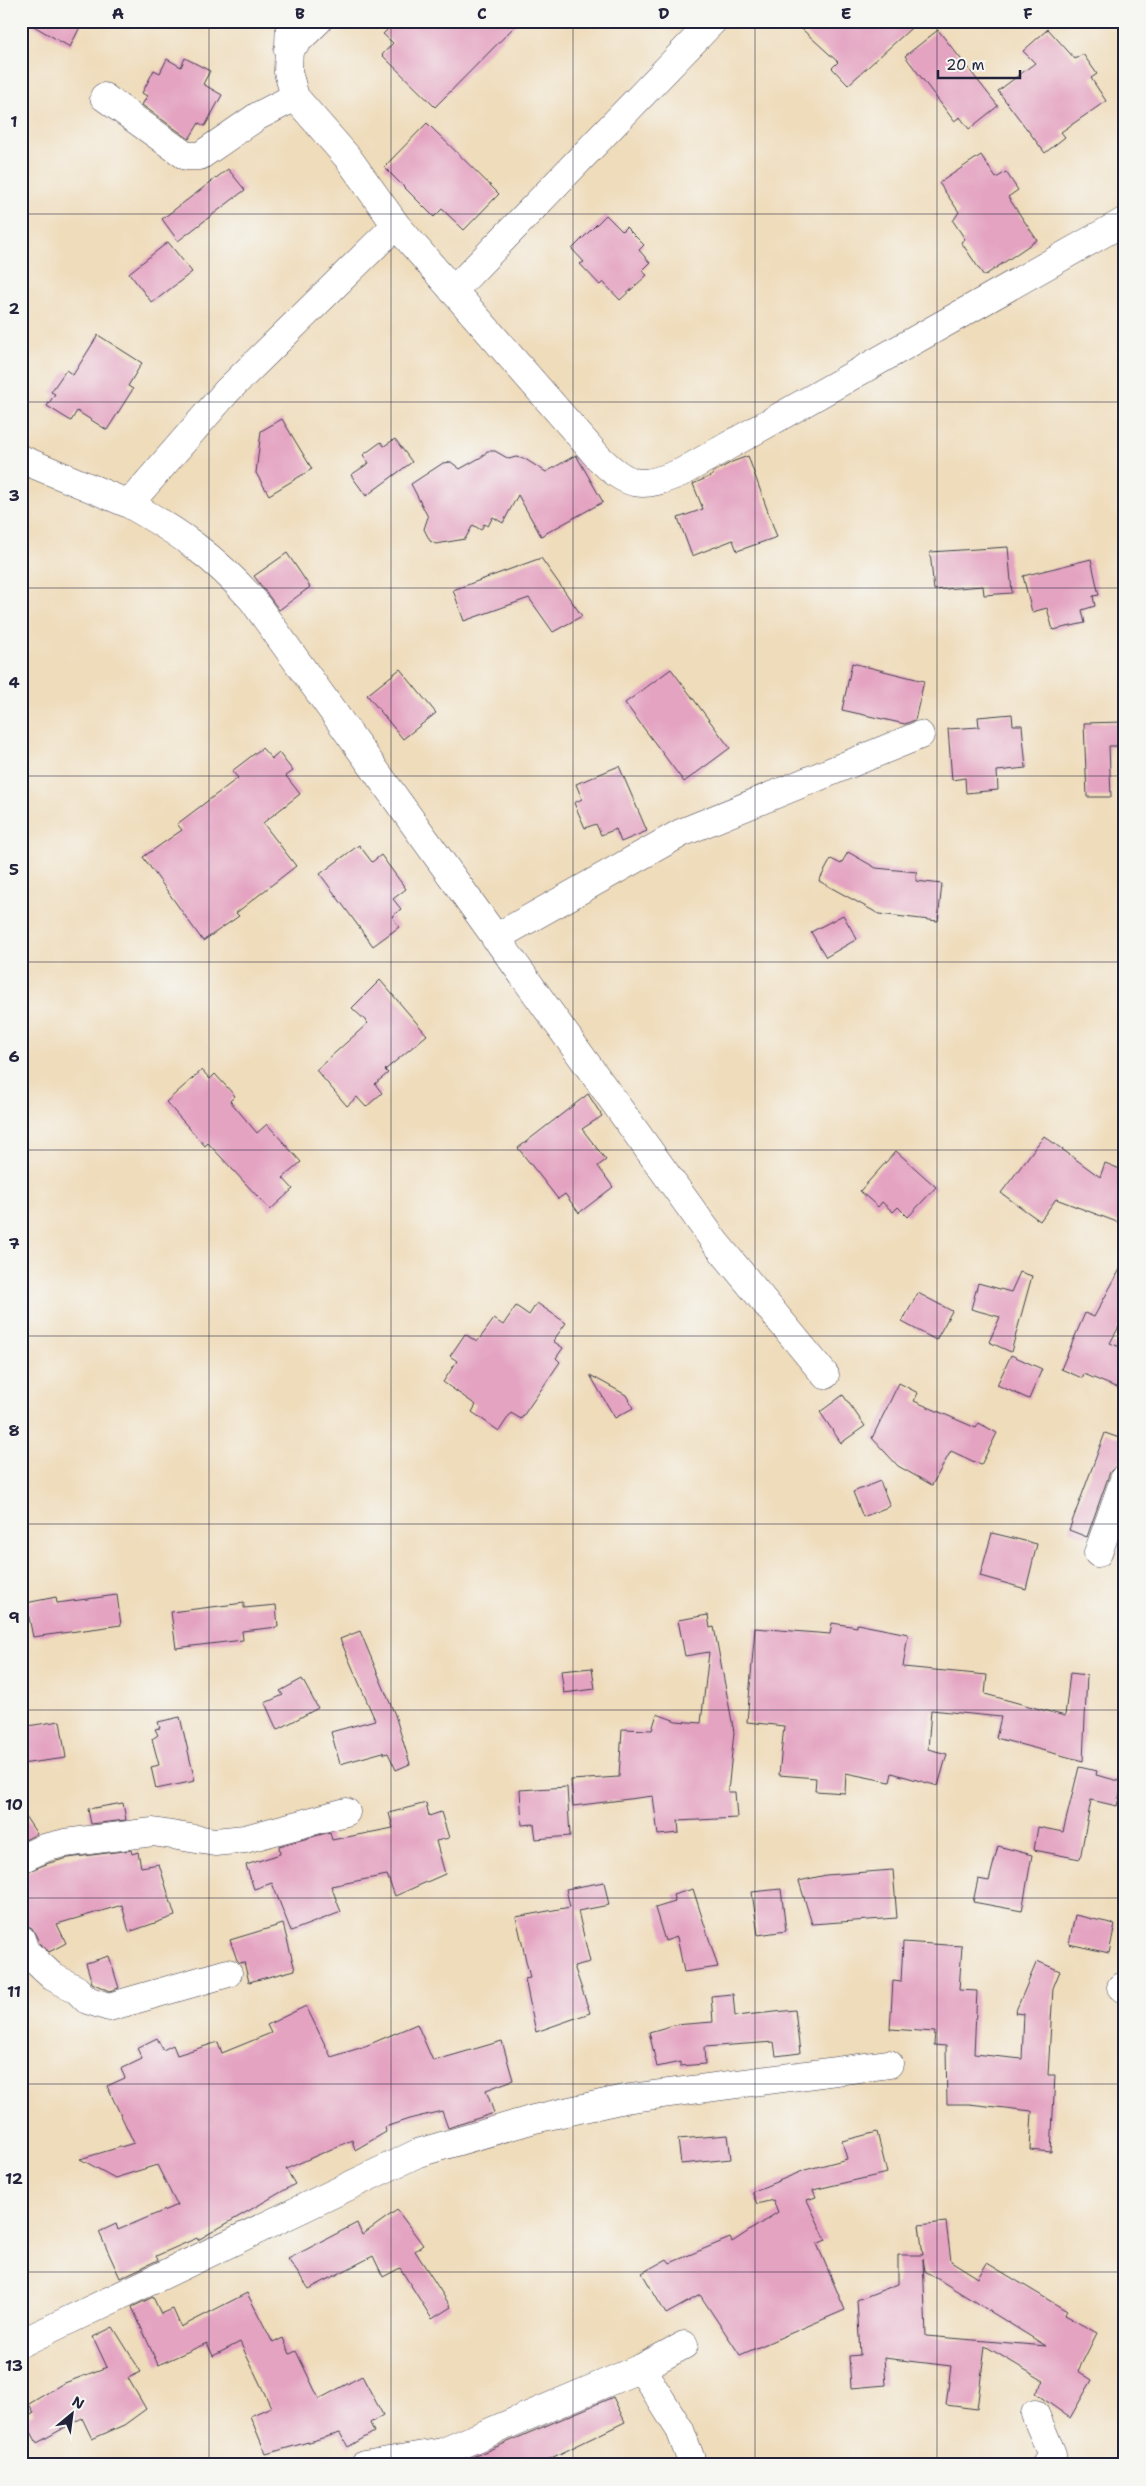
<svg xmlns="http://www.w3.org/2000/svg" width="1146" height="2486" font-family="'Shantell Sans',sans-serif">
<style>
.building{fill:#e4a3c1;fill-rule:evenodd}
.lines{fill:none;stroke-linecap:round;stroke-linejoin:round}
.minor-casing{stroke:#413e4e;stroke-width:29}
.minor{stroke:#fff;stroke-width:28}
.grid{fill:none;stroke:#22223b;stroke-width:1;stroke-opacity:0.55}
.neatline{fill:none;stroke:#22223b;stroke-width:2}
.grid-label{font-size:16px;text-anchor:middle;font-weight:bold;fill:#22223b}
</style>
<rect width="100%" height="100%" fill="#f6f6f2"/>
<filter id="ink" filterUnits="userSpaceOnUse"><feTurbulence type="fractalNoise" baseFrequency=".02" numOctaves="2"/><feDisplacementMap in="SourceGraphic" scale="10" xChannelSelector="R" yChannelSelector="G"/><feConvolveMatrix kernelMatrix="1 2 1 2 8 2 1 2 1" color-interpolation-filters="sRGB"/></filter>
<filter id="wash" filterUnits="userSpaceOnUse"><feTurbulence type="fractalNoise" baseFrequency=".0096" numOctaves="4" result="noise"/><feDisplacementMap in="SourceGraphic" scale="20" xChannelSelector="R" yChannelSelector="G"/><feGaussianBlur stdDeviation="1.12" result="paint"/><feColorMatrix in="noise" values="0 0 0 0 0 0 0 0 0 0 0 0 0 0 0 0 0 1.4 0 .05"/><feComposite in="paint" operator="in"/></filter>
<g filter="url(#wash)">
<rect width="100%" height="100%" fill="#efdcbb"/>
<g id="blocks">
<!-- building -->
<path class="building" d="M 25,21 L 83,21 L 70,47 Z
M 396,21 L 520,21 L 435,107 L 382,55 L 393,43 L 383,34 Z
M 793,21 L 919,21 L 848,85 L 832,68 L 838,62 Z
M 1048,29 L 1075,59 L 1083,54 L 1097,74 L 1091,78 L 1106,101 L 1061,132 L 1065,137 L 1045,153 L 998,91 L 1035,63 L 1023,51 Z
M 938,30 L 998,106 L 969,129 L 960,117 L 954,121 L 905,56 Z
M 185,58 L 210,71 L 203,84 L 222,95 L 205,126 L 199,123 L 189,139 L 142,105 L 147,96 L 142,93 L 154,70 L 160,73 L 167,59 L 181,67 Z
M 427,123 L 499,194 L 464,230 L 442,209 L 434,217 L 384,167 Z
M 981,155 L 996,178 L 1006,172 L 1018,190 L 1008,197 L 1037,240 L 984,276 L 961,242 L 965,239 L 953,221 L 959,212 L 939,183 Z
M 228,169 L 245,190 L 178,241 L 162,219 Z
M 606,215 L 622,231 L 626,227 L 644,245 L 639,250 L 650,263 L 642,271 L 647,275 L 620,300 L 603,282 L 600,285 L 580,264 L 584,262 L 572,249 Z
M 168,242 L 192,272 L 152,303 L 129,273 Z
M 98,335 L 142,363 L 128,386 L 133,389 L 107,430 L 77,411 L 71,421 L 47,406 L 55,394 L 51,392 L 66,370 L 73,375 Z
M 282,419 L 312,469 L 269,495 L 256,473 L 261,431 Z
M 395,439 L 412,462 L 366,496 L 351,475 L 369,463 L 363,455 L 381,442 L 384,446 Z
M 487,451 L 495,451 L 509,459 L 516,457 L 525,459 L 546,472 L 576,455 L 603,502 L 541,536 L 518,495 L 503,523 L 493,517 L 488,526 L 484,524 L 481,530 L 473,525 L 465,539 L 436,544 L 430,541 L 424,529 L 428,517 L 411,484 L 443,463 L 451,462 L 460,469 L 483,456 Z
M 748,456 L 777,537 L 737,551 L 733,540 L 692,556 L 678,518 L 703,509 L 693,484 L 713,475 L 712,473 L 732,462 Z
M 1008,547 L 1012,593 L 984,595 L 983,586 L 934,590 L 930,552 Z
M 287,553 L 310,587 L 279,610 L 254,576 Z
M 541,558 L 582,616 L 553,632 L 529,598 L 464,621 L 453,590 Z
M 1091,559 L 1099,595 L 1093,596 L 1095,606 L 1082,610 L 1085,623 L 1053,630 L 1047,608 L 1032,612 L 1023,576 Z
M 852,663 L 924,681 L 915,720 L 905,724 L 842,710 Z
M 400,669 L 436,713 L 403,739 L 367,695 Z
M 671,669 L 730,748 L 684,782 L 625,703 Z
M 1012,714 L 1013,725 L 1022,725 L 1026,768 L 997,771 L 998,790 L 966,793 L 965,778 L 952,780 L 948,729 L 979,727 L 978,717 Z
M 1124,722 L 1124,746 L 1109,746 L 1111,797 L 1087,797 L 1084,723 Z
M 262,748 L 272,759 L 279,753 L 293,771 L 286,776 L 300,794 L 263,823 L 296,866 L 236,913 L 239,916 L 203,941 L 143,857 L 182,830 L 177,824 L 238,778 L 232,771 Z
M 619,766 L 647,831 L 621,842 L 616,829 L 601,835 L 596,824 L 585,828 L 574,803 L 582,799 L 576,784 Z
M 359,845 L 372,862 L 381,855 L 406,889 L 393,899 L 401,909 L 392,916 L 399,927 L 373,946 L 320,874 Z
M 848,852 L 876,868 L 917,872 L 916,881 L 942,884 L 938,921 L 879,914 L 819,881 L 831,859 L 841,864 Z
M 843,915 L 857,939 L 826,957 L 811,932 Z
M 380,980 L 427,1035 L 385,1070 L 388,1073 L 375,1084 L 382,1093 L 366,1107 L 357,1097 L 347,1106 L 316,1070 L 368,1023 L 352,1008 Z
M 202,1070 L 210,1079 L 215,1074 L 235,1096 L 230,1101 L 257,1133 L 267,1124 L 301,1162 L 283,1178 L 293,1189 L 270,1210 L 208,1143 L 205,1146 L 166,1102 Z
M 588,1094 L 602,1116 L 582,1129 L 606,1160 L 598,1166 L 613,1187 L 579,1213 L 565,1194 L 558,1199 L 518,1148 Z
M 1044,1136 L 1100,1177 L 1105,1163 L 1125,1171 L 1125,1225 L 1056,1199 L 1040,1221 L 1001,1193 Z
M 896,1151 L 936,1187 L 908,1217 L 898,1207 L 893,1212 L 882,1202 L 878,1207 L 860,1191 Z
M 1125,1260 L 1125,1316 L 1110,1343 L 1125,1349 L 1125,1391 L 1084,1374 L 1082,1378 L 1061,1369 L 1085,1313 L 1094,1317 Z
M 1020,1272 L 1032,1276 L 1011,1352 L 989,1342 L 1000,1317 L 971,1309 L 978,1283 L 1011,1292 Z
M 918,1293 L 952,1311 L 936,1340 L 902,1322 Z
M 537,1303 L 566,1323 L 553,1341 L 563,1348 L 556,1358 L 560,1362 L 521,1419 L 511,1413 L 499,1431 L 472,1412 L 476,1405 L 443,1382 L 457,1361 L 450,1356 L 465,1334 L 477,1342 L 494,1319 L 503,1325 L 516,1306 L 529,1315 Z
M 1011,1355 L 1042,1369 L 1029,1399 L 997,1385 Z
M 590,1375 L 626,1395 L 633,1408 L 615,1418 Z
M 899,1383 L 918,1393 L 914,1401 L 976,1428 L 979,1423 L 997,1433 L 981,1465 L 951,1451 L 932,1485 L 898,1466 L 872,1438 Z
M 843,1395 L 865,1426 L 841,1443 L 820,1412 Z
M 1105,1433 L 1125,1440 L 1125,1448 L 1119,1463 L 1110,1472 L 1087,1537 L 1069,1530 Z
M 880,1481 L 890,1506 L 863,1517 L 853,1492 Z
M 992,1533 L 1037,1544 L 1026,1589 L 980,1576 Z
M 117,1595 L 121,1625 L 33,1637 L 26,1603 L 56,1597 L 57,1603 Z
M 244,1603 L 244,1608 L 276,1605 L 278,1627 L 242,1631 L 243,1640 L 176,1648 L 171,1612 Z
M 708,1615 L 710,1628 L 714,1627 L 734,1732 L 728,1792 L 735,1792 L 737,1818 L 678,1821 L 679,1833 L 658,1835 L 653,1796 L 573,1806 L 571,1780 L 619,1777 L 622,1729 L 652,1730 L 657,1714 L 676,1721 L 701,1723 L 709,1652 L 685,1656 L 678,1620 Z
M 832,1623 L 857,1627 L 857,1624 L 908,1634 L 903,1667 L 987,1675 L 985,1694 L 1065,1716 L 1070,1673 L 1087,1675 L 1083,1761 L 996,1738 L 1001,1717 L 931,1710 L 928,1749 L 947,1754 L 938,1786 L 892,1773 L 890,1782 L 846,1773 L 845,1793 L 815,1791 L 816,1778 L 779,1775 L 784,1726 L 747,1722 L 755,1628 L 830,1634 Z
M 360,1631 L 395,1715 L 410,1764 L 396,1770 L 388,1753 L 384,1754 L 383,1752 L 340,1764 L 331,1732 L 375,1720 L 340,1639 Z
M 592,1668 L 595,1689 L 564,1693 L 561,1671 Z
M 302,1679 L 318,1708 L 277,1730 L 265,1703 L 283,1695 L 280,1691 Z
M 180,1717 L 195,1781 L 156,1789 L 151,1767 L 159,1765 L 152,1739 L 158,1735 L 155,1729 L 160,1728 L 158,1722 Z
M 60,1721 L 66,1758 L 21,1764 L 21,1727 Z
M 1079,1767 L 1097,1771 L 1096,1775 L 1123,1782 L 1117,1806 L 1091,1800 L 1080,1859 L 1034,1850 L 1038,1827 L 1063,1832 Z
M 567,1787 L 570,1836 L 536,1839 L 534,1824 L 522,1825 L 520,1790 Z
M 123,1803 L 126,1820 L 91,1824 L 88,1809 Z
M 426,1803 L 429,1816 L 441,1812 L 449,1838 L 436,1841 L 445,1874 L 395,1896 L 387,1875 L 331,1886 L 341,1912 L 291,1931 L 272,1883 L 254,1889 L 246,1865 L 280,1854 L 279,1846 L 330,1832 L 332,1840 L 393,1828 L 389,1813 Z
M 21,1810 L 37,1834 L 21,1842 Z
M 998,1846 L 1032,1855 L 1022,1911 L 973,1902 L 978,1879 L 989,1881 Z
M 131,1850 L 132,1854 L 138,1852 L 141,1867 L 159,1864 L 175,1916 L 129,1932 L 122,1905 L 57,1924 L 66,1943 L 49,1952 L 39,1942 L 32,1928 L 24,1924 L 21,1913 L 21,1874 L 49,1863 L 68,1858 Z
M 893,1870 L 897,1918 L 812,1924 L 799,1881 L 826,1875 Z
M 604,1882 L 609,1905 L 578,1911 L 590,1962 L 574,1966 L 590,2013 L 536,2032 L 525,1979 L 530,1978 L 516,1917 L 570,1907 L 566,1889 Z
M 693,1889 L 718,1967 L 684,1972 L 677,1937 L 665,1941 L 655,1908 L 675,1902 L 673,1895 Z
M 781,1889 L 786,1931 L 758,1935 L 752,1892 Z
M 1075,1915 L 1115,1924 L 1109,1953 L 1069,1944 Z
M 283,1924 L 295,1970 L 249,1982 L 244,1962 L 240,1963 L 237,1960 L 230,1940 Z
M 903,1942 L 962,1946 L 959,1990 L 977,1991 L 974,2054 L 1022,2059 L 1024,2014 L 1015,2013 L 1037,1961 L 1060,1971 L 1053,1988 L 1048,2075 L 1055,2075 L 1051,2152 L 1030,2150 L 1032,2111 L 969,2104 L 947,2104 L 946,2046 L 934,2045 L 935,2032 L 890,2029 L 893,1981 L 901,1982 Z
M 109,1956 L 119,1988 L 109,1991 L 92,1983 L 86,1963 Z
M 733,1994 L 735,2016 L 795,2010 L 800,2053 L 776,2056 L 774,2042 L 704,2047 L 705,2064 L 680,2066 L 680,2062 L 657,2067 L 649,2032 L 674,2025 L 713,2022 L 711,1996 Z
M 306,2006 L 331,2057 L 363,2047 L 417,2024 L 433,2061 L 502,2041 L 513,2080 L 486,2090 L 494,2113 L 448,2128 L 442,2111 L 409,2119 L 385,2127 L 386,2132 L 355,2150 L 352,2140 L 286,2169 L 295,2184 L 198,2240 L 197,2238 L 156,2256 L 158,2260 L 120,2278 L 99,2232 L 116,2224 L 118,2230 L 177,2205 L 157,2165 L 115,2178 L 80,2159 L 134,2143 L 107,2086 L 125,2078 L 121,2069 L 142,2059 L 137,2048 L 157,2038 L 163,2050 L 173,2045 L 177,2055 L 218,2042 L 222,2053 L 271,2033 L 267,2025 Z
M 877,2132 L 887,2173 L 813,2190 L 816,2197 L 807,2200 L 826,2240 L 817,2244 L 845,2310 L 740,2355 L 700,2295 L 666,2314 L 642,2273 L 667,2259 L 670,2263 L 730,2238 L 732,2242 L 778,2212 L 773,2200 L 757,2204 L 752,2192 L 805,2170 L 847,2159 L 842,2141 Z
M 728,2135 L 731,2159 L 681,2164 L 678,2139 Z
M 397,2210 L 423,2245 L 415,2251 L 451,2307 L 432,2319 L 400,2268 L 383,2277 L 373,2256 L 309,2289 L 288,2259 L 357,2223 L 362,2235 Z
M 946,2222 L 951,2261 L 978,2278 L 987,2263 L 1067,2311 L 1064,2315 L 1097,2333 L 1078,2371 L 1092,2380 L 1070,2418 L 1035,2393 L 1044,2381 L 985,2346 L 977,2409 L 946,2405 L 951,2366 L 884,2358 L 886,2385 L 851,2388 L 849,2356 L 860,2355 L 857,2300 L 898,2284 L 898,2255 L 923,2255 L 919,2225 ZM 923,2259 L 925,2271 L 1046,2346 L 926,2336 Z
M 247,2293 L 273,2343 L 283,2338 L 290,2354 L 296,2351 L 319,2399 L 362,2376 L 383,2415 L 370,2423 L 374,2432 L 348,2447 L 340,2433 L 266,2454 L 250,2416 L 271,2407 L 240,2342 L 213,2356 L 207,2343 L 158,2365 L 132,2307 L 153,2297 L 161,2314 L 173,2309 L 181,2327 Z
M 113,2327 L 141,2372 L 128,2378 L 146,2409 L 124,2425 L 92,2439 L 82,2418 L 37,2443 L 24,2419 L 34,2413 L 29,2404 L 62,2384 L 107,2367 L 93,2337 Z
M 613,2397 L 625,2422 L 537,2465 L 454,2465 Z"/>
</g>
</g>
<g filter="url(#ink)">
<use href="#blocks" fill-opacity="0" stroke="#413e4e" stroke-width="1"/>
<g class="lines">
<defs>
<path id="minor" d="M 288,50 L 318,21
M 104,97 L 186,156 L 200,156 L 258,116 L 295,97
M 396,225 L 598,457 C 629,488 642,489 682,472 L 1125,221
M 453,291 L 713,21
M 21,459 L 129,504 L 227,391 L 396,225 L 348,158 L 295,97 L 288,72 L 290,21
M 129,504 C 180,533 212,555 252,599 L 715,1242 L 825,1375
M 495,938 L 681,833 L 920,735
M 1098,1553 L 1125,1477
M 21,1859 L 44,1848 L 65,1843 L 153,1832 L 215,1842 L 245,1839 L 346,1812
M 21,1939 L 25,1951 L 53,1977 L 76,1989 L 87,2000 L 109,2007 L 228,1973
M 1121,1987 L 1125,1990
M 21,2343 L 418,2153 L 534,2119 L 624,2099 L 889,2064
M 641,2368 L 680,2430 L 693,2465
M 1035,2414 L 1052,2454 L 1045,2465
M 364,2465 L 443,2452 L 641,2368 L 684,2345"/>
</defs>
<!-- minor casing -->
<use href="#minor" class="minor-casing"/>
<!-- minor -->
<use href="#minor" class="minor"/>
</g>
</g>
<!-- grid -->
<path class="grid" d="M 209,21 L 209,2465M 391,21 L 391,2465M 573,21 L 573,2465M 755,21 L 755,2465M 937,21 L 937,2465M 21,214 L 1125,214M 21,402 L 1125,402M 21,588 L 1125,588M 21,776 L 1125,776M 21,962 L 1125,962M 21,1150 L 1125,1150M 21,1336 L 1125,1336M 21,1524 L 1125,1524M 21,1710 L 1125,1710M 21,1898 L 1125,1898M 21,2084 L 1125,2084M 21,2272 L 1125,2272"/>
<!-- margin -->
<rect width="1146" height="2486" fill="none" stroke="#f6f6f2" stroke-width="55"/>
<!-- north arrow -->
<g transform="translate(72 2414) rotate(29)" stroke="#f6f6f2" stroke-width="4" paint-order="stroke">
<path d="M0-4L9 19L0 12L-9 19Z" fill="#22223b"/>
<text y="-8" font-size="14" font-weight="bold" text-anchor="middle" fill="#22223b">N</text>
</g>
<!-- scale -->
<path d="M938 70v8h82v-8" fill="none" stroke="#22223b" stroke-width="2.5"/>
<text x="946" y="70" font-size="15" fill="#22223b" stroke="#f6f6f2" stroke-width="4" paint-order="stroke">20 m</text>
<rect x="28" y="28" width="1090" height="2430" class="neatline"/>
<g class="grid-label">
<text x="118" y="19">A</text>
<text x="300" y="19">B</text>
<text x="482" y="19">C</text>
<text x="664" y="19">D</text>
<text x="846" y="19">E</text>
<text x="1028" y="19">F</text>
<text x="14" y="127">1</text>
<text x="14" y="314">2</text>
<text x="14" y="501">3</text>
<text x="14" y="688">4</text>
<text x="14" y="875">5</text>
<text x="14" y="1062">6</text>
<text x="14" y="1249">7</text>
<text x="14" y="1436">8</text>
<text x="14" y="1623">9</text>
<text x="14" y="1810">10</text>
<text x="14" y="1997">11</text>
<text x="14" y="2184">12</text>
<text x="14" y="2371">13</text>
</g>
</svg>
